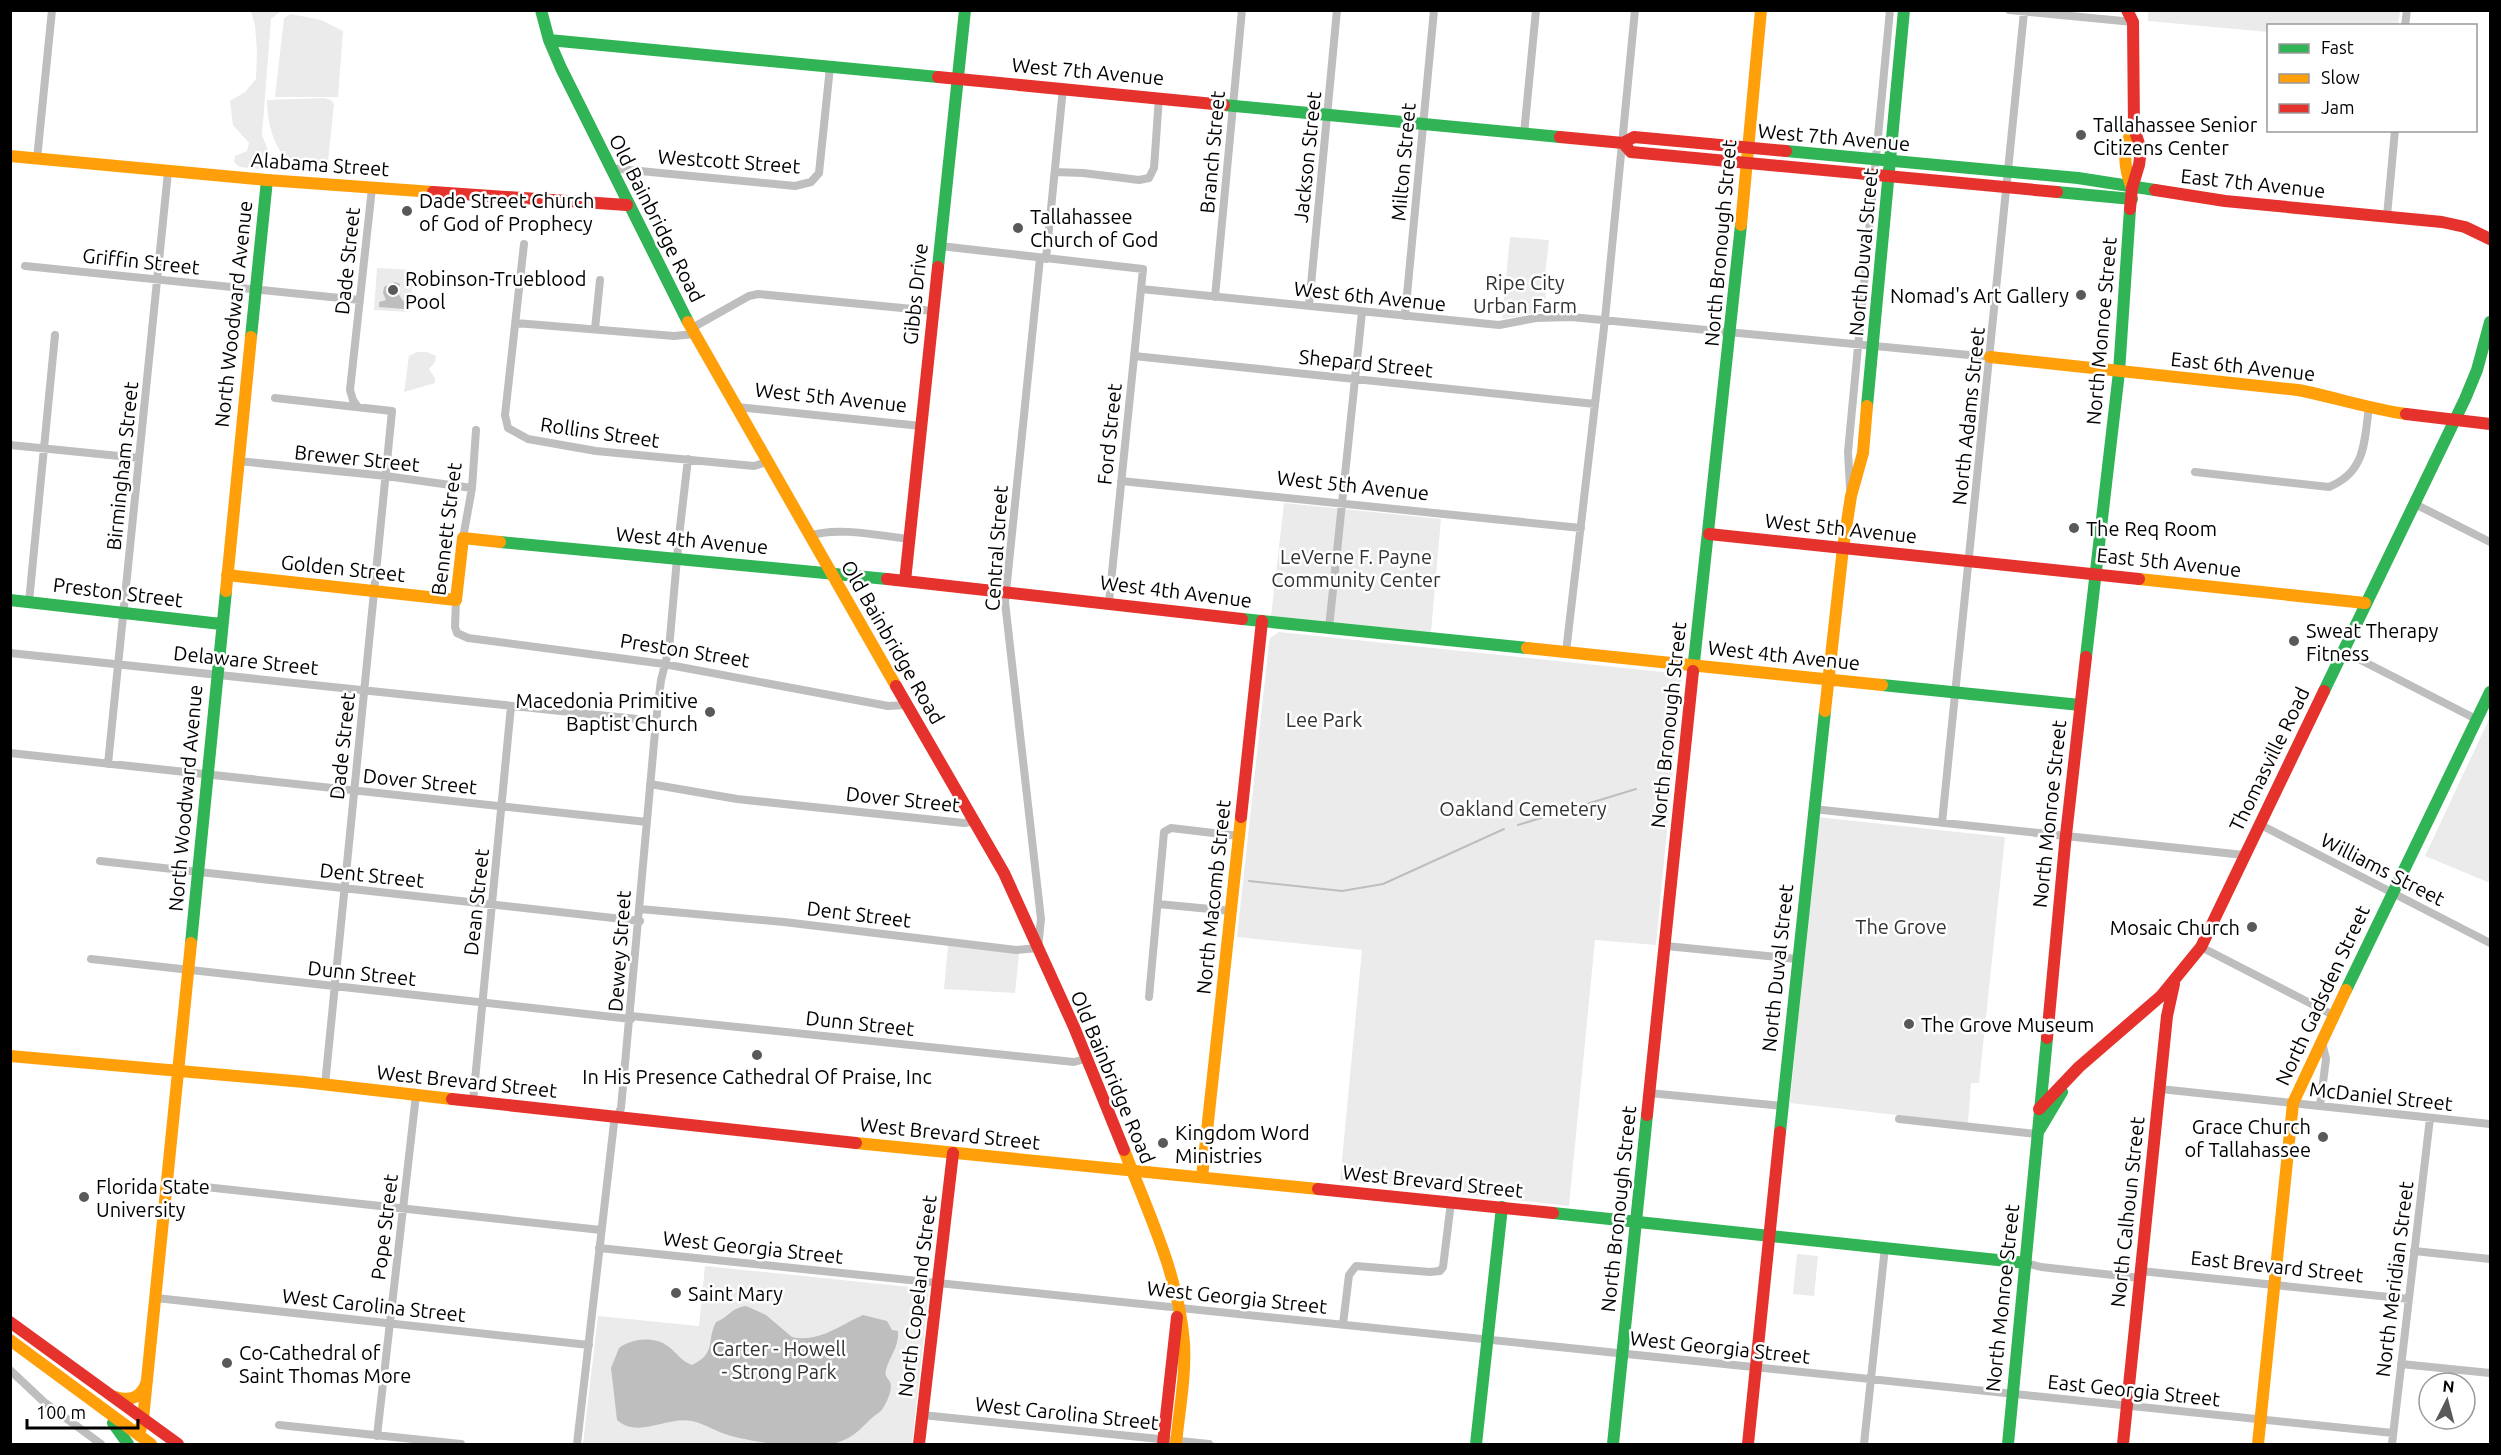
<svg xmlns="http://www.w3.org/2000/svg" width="2501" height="1455" font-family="Ubuntu,sans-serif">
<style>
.green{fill:#ebebeb}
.water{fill:#bebebe}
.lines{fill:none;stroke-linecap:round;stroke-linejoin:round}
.stream{stroke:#bebebe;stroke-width:2}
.street{stroke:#bebebe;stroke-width:8}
.fast{stroke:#30b455;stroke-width:12}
.slow{stroke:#ff9f0a;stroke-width:12}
.jam{stroke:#e5322d;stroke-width:12}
.poi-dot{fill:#595959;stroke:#fff;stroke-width:2}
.labels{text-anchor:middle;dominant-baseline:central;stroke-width:5;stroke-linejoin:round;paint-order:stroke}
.street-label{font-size:20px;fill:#000;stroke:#fff}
.poi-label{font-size:20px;fill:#000;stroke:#fff;text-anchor:start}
.park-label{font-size:20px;fill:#323232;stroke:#fff}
</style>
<rect width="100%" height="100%" fill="#fff"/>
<!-- green -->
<path class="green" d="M 245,11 L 281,11 L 271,19 L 262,135 L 269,153 L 287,172 L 240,167 L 234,162 L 235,156 L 247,151 L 249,143 L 233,125 L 230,101 L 245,92 L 256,79 L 257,52 L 255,25 L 251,12 Z
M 2148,11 L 2148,10 L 2400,11 L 2398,25 L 2268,26 L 2268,32 L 2148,21 Z
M 291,14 L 321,20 L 343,31 L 338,97 L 275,97 L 284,18 Z
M 324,98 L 331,100 L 334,104 L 327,171 L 310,171 L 293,166 C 274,150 267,123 267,100 Z
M 1510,237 L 1549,240 L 1545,276 L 1546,311 L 1502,319 Z
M 377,268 L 413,270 L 410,312 L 374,310 Z
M 417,352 L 427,352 L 436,356 L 435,362 L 429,369 L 435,378 L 435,383 L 404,392 L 409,356 Z
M 1284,503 L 1441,519 L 1431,632 L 1271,616 Z
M 1279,632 L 1682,674 L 1656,945 L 1595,940 L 1569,1206 L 1340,1181 L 1362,950 L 1237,937 L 1269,643 L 1270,638 Z
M 2490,717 L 2490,883 L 2425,856 Z
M 1817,817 L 2005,837 L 1979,1083 L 1971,1083 L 1968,1123 L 1790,1103 Z
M 948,945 L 1019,954 L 1015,993 L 944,989 Z
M 1797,1254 L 1818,1256 L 1814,1296 L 1793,1294 Z
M 705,1266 L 929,1289 L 912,1444 L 583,1444 L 598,1316 L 699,1326 Z"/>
<!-- water -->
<path class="water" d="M 395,282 L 400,284 L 397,292 L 404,302 L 404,309 L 379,307 L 379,302 L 386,300 L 383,293 L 384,287 Z
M 746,1306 L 766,1315 L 792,1337 C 819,1343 840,1325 863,1315 L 887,1321 L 892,1330 L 898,1331 C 899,1348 890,1355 886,1370 C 884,1376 888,1378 890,1382 C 893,1389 887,1402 883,1408 C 881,1412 876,1414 873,1417 C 864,1425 856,1435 844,1440 C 818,1452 758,1443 731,1436 C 717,1432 705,1424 692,1421 C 667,1416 638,1439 617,1420 L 611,1368 L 619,1348 C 633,1338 655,1336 669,1347 C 677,1353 682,1362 692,1365 C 717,1353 706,1341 716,1322 C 729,1317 731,1308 746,1306 Z"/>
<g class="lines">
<!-- stream -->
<path class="stream" d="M 1518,825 L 1636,789
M 1249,881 L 1342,891 L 1383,884 L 1504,829"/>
<!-- street -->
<path class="street" d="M 2009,10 L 2133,22
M 2405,26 L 2407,10
M 1524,134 L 1536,10
M 37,159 L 52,10
M 609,168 L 795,186 L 811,182 L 819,173 L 830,67
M 1055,172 L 1083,173 L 1139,180 L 1149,178 L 1154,168 L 1159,97
M 2387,216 L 2395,130
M 524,244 L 505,415 L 508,428 L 528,439 L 596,451 L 754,466 L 767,462
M 940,246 L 1143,269 L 1109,602
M 1046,259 L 1063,88
M 25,266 L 360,300
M 1141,289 L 1499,325 L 1536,318 L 1571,317 L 1990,357
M 1215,297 L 1242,10
M 1309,306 L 1337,10
M 1405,316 L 1434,10
M 516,323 L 674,336 L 695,334
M 692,328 L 749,296 L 758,294 L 933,311
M 595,329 L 600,280
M 1134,356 L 1595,404
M 275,398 L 392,411 L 325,1085
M 358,407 L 353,400 L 350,390 L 372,188
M 737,407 L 921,426
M 10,445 L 139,458
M 238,461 L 386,476 L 472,488
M 2195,472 L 2329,487 C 2366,472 2364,442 2369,407
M 1121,481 L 1581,528
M 1850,488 L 1848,452 L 1890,10
M 2415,504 L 2490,542
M 810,536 C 835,526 882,536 909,539
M 463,538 L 472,488 L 476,430
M 456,600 L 455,627 L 457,633 L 468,638 L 664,664 L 888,706 L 907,705
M 29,602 L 55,335
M 1329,628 L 1362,312
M 2343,651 L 2476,719
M 1566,652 L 1605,319 L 1635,10
M 10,653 L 656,721
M 10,753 L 647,822
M 108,764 L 168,172
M 650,784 L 737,799 L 964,823 L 975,821
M 1813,809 L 2244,855
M 1942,823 L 2024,12
M 2259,824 L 2490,943
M 100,861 L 640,921
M 1158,904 L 1231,911
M 640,909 L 784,922 L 1016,950 L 1038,948 L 1041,919 L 1005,602 L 1040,258
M 1666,946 L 1797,959
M 2201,947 L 2335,1016
M 91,959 L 631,1019
M 1149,997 L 1164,832 L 1171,828 L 1239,836
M 631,1016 L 1074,1062 L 1085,1059
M 2160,1089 L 2490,1124
M 1649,1093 L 1782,1106
M 473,1101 L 511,706
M 2320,1106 L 2326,1059 L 2322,1042
M 1899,1119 L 2037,1134
M 168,1183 L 601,1230
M 599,1248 L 2393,1433
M 2414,1251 L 2490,1259
M 2026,1263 L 2041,1267 L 2140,1278
M 2141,1271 L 2409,1299
M 156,1298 L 589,1345
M 1343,1324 L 1349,1275 L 1356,1266 L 1430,1272 L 1440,1271 L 1443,1267 L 1451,1202
M 2401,1364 L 2490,1373
M 10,1370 L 44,1402 L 101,1444
M 922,1415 L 1209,1444
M 279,1425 L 461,1444
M 377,1436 L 416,1095
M 577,1444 L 614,1123 L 621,1108 L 656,721 L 661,680 L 669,649 L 679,536 L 688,459
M 1864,1444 L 1885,1247
M 2392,1444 L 2430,1118"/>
<!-- fast -->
<path class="fast" d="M 541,10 L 549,40 L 561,68 L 688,322
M 549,40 L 938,77
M 1224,105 L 1560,137
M 1786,151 L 2078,178 L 2155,190
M 2057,192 L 2132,199
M 938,267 L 965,10
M 251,337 L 267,180
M 1867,406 L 1904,10
M 500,542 L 887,579
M 10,600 L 221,624
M 1242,619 L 1527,648
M 2086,657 L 2119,372 L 2130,209
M 1693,671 L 1741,225
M 1882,685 L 2080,705
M 2324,691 L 2465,399 L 2477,370 L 2490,322
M 191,943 L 226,591
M 2346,990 L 2490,692
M 2040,1129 L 2062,1092
M 1780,1132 L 1825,711
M 1553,1213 L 2026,1263
M 113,1423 L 128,1444
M 1476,1444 L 1502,1207
M 1613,1444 L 1647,1115
M 2008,1444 L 2047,1038"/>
<!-- slow -->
<path class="slow" d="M 10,156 L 267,180 L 433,192
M 2132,188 C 2124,168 2121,147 2134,128
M 1741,225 L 1761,10
M 688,322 L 896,686
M 1990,357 L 2298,390 C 2334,397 2370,409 2406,414
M 227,575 L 456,600 L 463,538 L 500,542
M 2139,579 L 2365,603
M 226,591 L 251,337
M 1527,648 L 1882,685
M 1825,711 L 1843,548 L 1851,496 L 1863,453 L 1867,406
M 10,1056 L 304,1082 L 452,1099
M 856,1143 L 1318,1189
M 1124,1150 C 1148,1212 1179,1276 1184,1343 C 1186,1377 1179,1411 1176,1444
M 1202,1177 L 1241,817
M 10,1340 L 151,1444
M 115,1397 C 131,1402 142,1397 147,1381
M 139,1435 L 143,1419 L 191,943
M 2258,1444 L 2293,1103 L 2346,990"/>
<!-- jam -->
<path class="jam" d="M 2127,10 L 2133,22 L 2134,128 L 2141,150 L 2139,165 L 2132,188 L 2130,209
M 938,77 L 1224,105
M 1560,137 L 1623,143 L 1634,137 L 1786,151
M 1623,143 L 1631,152 L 2057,192
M 2155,190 L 2225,201 L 2442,222 L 2465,227 L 2490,239
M 433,192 L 627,205
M 2406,414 L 2490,424
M 1709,534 L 2139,579
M 887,579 L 1242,619
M 905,581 L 938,267
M 896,686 L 1004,873 L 1074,1027 L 1124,1150
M 1241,817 L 1262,621
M 2047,1038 L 2065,844 L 2086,657
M 452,1099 L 856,1143
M 2039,1109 L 2079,1067 L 2161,996 L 2201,947 L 2324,691
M 1647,1115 L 1693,671
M 1318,1189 L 1553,1213
M 10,1322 L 178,1444
M 919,1444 L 953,1153
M 1163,1444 L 1177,1317
M 1748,1444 L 1780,1132
M 2123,1444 L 2167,1016 L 2174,984"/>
</g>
<!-- markers -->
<g class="poi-dot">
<circle cx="2081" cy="135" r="6"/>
<circle cx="407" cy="211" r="6"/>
<circle cx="1018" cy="228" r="6"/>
<circle cx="393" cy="290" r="6"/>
<circle cx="2081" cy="295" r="6"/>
<circle cx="2074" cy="528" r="6"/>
<circle cx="2294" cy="641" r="6"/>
<circle cx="710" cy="712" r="6"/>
<circle cx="2252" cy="927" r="6"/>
<circle cx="1909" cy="1024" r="6"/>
<circle cx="757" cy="1055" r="6"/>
<circle cx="2323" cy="1137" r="6"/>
<circle cx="1163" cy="1143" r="6"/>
<circle cx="84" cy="1197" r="6"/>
<circle cx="676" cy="1293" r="6"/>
<circle cx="227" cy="1363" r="6"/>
</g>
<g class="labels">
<!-- street labels -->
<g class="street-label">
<text transform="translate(1088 71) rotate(5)">West 7th Avenue</text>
<text transform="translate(1834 137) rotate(5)">West 7th Avenue</text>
<text transform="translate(1212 152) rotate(-85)">Branch Street</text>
<text transform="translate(1307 157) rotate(-84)">Jackson Street</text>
<text transform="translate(729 161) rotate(4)">Westcott Street</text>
<text transform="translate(1403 162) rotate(-85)">Milton Street</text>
<text transform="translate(320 164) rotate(4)">Alabama Street</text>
<text transform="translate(2253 183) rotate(6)">East 7th Avenue</text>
<text transform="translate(657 218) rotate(63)">Old Bainbridge Road</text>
<text transform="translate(1720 243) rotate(-85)">North Bronough Street</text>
<text transform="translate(1863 252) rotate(-85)">North Duval Street</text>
<text transform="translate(141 261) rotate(6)">Griffin Street</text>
<text transform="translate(347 261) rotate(-84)">Dade Street</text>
<text transform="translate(915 294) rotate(-84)">Gibbs Drive</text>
<text transform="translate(1370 296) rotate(6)">West 6th Avenue</text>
<text transform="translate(233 314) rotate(-84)">North Woodward Avenue</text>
<text transform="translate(2101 331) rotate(-85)">North Monroe Street</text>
<text transform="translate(1366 363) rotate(6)">Shepard Street</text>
<text transform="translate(2243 366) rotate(6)">East 6th Avenue</text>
<text transform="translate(831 397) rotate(6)">West 5th Avenue</text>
<text transform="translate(1968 416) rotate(-84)">North Adams Street</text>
<text transform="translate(600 432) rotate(8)">Rollins Street</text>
<text transform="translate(1109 434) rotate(-84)">Ford Street</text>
<text transform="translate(357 458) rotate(6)">Brewer Street</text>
<text transform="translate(122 466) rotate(-84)">Birmingham Street</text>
<text transform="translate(1353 485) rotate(6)">West 5th Avenue</text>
<text transform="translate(1841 528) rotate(6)">West 5th Avenue</text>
<text transform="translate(446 529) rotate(-83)">Bennett Street</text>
<text transform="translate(692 540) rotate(5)">West 4th Avenue</text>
<text transform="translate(996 548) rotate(-86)">Central Street</text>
<text transform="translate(2169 562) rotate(6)">East 5th Avenue</text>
<text transform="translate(343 568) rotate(6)">Golden Street</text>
<text transform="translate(1176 591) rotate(7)">West 4th Avenue</text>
<text transform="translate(118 592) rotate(7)">Preston Street</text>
<text transform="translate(893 642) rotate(60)">Old Bainbridge Road</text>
<text transform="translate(685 650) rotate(9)">Preston Street</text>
<text transform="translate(1784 655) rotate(6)">West 4th Avenue</text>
<text transform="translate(246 660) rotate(6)">Delaware Street</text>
<text transform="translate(1668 725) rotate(-84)">North Bronough Street</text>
<text transform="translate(342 746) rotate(-84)">Dade Street</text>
<text transform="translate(2269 759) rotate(-64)">Thomasville Road</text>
<text transform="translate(420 781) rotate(6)">Dover Street</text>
<text transform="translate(185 798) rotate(-85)">North Woodward Avenue</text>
<text transform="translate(903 799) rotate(6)">Dover Street</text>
<text transform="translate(2049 814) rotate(-84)">North Monroe Street</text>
<text transform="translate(2383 869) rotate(27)">Williams Street</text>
<text transform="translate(372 875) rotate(6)">Dent Street</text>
<text transform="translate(1213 897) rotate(-84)">North Macomb Street</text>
<text transform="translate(476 902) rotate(-84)">Dean Street</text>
<text transform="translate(859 914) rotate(7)">Dent Street</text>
<text transform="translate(619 951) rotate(-86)">Dewey Street</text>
<text transform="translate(1777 968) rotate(-84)">North Duval Street</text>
<text transform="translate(362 973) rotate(6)">Dunn Street</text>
<text transform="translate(2322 995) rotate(-65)">North Gadsden Street</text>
<text transform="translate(860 1023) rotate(6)">Dunn Street</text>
<text transform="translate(1113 1077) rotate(67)">Old Bainbridge Road</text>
<text transform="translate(467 1081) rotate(6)">West Brevard Street</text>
<text transform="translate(2381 1096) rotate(6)">McDaniel Street</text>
<text transform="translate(950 1133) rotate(6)">West Brevard Street</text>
<text transform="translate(1433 1181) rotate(6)">West Brevard Street</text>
<text transform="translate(1618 1209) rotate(-84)">North Bronough Street</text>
<text transform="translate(2127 1212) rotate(-84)">North Calhoun Street</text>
<text transform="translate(384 1227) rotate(-83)">Pope Street</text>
<text transform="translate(753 1247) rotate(6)">West Georgia Street</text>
<text transform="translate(2277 1266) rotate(6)">East Brevard Street</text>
<text transform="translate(2394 1279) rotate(-83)">North Meridian Street</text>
<text transform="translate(917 1296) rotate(-83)">North Copeland Street</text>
<text transform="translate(1237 1297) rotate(6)">West Georgia Street</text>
<text transform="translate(2002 1298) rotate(-84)">North Monroe Street</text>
<text transform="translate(374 1305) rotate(6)">West Carolina Street</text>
<text transform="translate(1720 1347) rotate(6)">West Georgia Street</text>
<text transform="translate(2134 1390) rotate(6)">East Georgia Street</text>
<text transform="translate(1067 1413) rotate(6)">West Carolina Street</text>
</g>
<!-- poi labels -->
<g class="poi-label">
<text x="2093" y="124">Tallahassee Senior<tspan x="2093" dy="23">Citizens Center</tspan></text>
<text x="419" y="200">Dade Street Church<tspan x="419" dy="23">of God of Prophecy</tspan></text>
<text x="1030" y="216">Tallahassee<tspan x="1030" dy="23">Church of God</tspan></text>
<text x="405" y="278">Robinson-Trueblood<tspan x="405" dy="23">Pool</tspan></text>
<text x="2069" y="295" text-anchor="end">Nomad's Art Gallery</text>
<text x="2086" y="528">The Req Room</text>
<text x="2306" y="630">Sweat Therapy<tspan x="2306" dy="23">Fitness</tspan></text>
<text x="698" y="700" text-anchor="end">Macedonia Primitive<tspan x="698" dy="23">Baptist Church</tspan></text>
<text x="2240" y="927" text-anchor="end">Mosaic Church</text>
<text x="1921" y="1024">The Grove Museum</text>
<text x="757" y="1076" text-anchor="middle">In His Presence Cathedral Of Praise, Inc</text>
<text x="2311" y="1126" text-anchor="end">Grace Church<tspan x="2311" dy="23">of Tallahassee</tspan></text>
<text x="1175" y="1132">Kingdom Word<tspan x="1175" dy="23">Ministries</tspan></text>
<text x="96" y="1186">Florida State<tspan x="96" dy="23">University</tspan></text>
<text x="688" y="1293">Saint Mary</text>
<text x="239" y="1352">Co-Cathedral of<tspan x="239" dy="23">Saint Thomas More</tspan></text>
</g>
<!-- park labels -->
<g class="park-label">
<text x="1525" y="282">Ripe City<tspan x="1525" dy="23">Urban Farm</tspan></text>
<text x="1356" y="556">LeVerne F. Payne<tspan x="1356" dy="23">Community Center</tspan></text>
<text x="1324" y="719">Lee Park</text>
<text x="1523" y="808">Oakland Cemetery</text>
<text x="1901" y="926">The Grove</text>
<text x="779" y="1348">Carter - Howell<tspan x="779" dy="23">- Strong Park</tspan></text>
</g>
</g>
<!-- border -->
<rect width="2501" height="1455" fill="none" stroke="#000000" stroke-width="24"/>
<!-- legend -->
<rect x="2267" y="24" width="210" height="108" fill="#ffffff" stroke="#999999" stroke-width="1.5"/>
<rect x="2279" y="44" width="30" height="9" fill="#30b455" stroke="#999999" stroke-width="1.5"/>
<text x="2321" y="54" font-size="18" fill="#000000">Fast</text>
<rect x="2279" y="74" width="30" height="9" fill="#ff9f0a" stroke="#999999" stroke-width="1.5"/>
<text x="2321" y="84" font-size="18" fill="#000000">Slow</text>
<rect x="2279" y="104" width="30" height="9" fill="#e5322d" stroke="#999999" stroke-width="1.5"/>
<text x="2321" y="114" font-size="18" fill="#000000">Jam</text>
<!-- north arrow -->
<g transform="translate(2447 1401) rotate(6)"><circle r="28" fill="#ffffff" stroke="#999999" stroke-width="1.5"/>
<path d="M0-4.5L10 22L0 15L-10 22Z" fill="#595959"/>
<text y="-9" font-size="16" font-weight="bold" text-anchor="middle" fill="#000000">N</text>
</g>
<!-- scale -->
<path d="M27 1419v9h111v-9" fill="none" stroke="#000000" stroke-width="3"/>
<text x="36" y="1419" font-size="18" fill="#000000" stroke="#ffffff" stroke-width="4.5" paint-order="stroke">100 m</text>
</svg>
